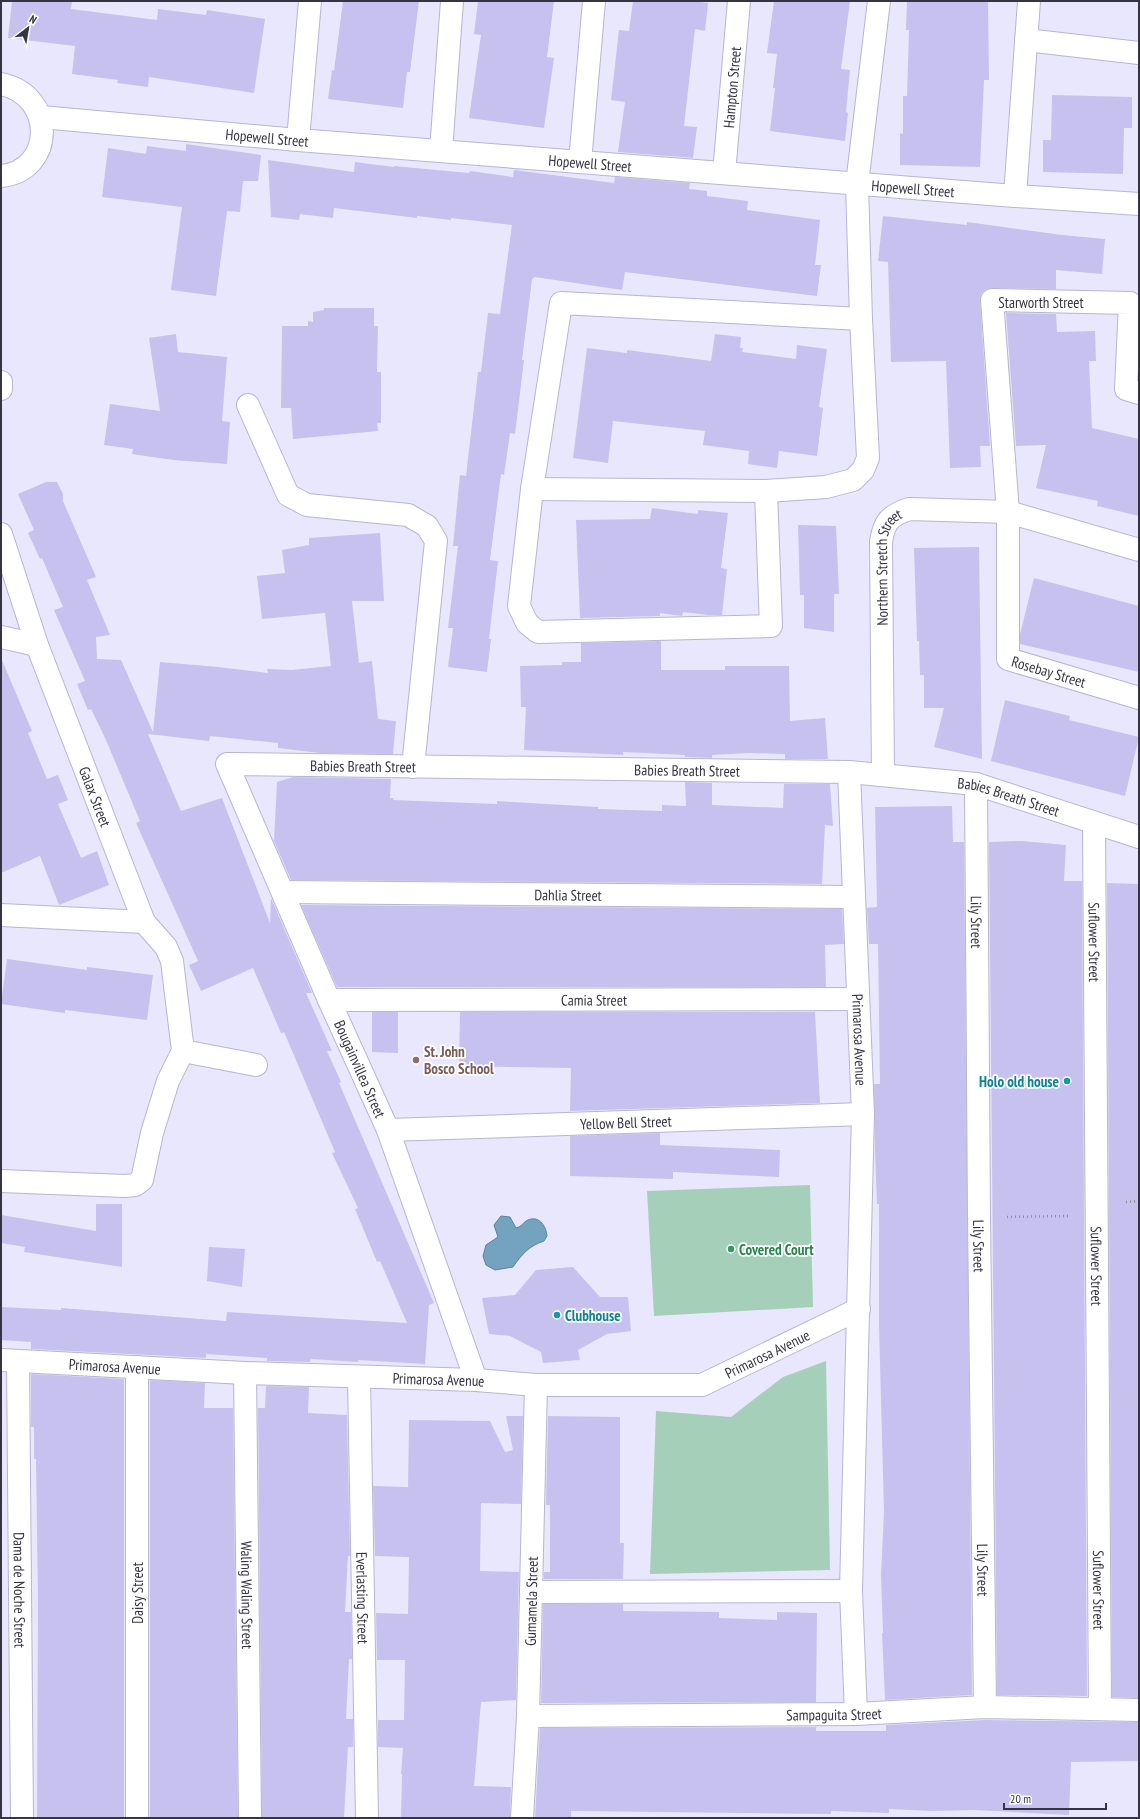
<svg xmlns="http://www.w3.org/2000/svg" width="1140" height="1819" font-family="'PT Sans Narrow',sans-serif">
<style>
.green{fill:#a6cfb9}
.water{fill:#73a3bf;stroke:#61829a}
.building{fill:#c7c1f0}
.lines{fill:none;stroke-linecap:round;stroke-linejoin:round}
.minor-casing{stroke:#b8b4d6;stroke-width:24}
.path{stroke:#908ea0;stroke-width:2.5;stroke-dasharray:1 3;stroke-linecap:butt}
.minor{stroke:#fff;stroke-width:22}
.education-dot{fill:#8d6e63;stroke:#fff;stroke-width:1.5}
.culture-dot{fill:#0f9aa8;stroke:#fff;stroke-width:1.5}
.leisure-dot{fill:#2e9e5b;stroke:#fff;stroke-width:1.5}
.labels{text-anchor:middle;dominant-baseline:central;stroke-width:3.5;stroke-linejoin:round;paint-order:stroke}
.street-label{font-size:15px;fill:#363442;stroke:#fff}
.education-label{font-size:15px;font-weight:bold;fill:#785e54;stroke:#fff;text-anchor:start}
.culture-label{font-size:15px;font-weight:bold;fill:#0d838f;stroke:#fff;text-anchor:end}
.leisure-label{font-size:15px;font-weight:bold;fill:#27864d;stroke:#fff;text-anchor:start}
</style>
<rect width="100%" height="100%" fill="#e9e7fd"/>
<!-- green -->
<path class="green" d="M 810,1185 L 813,1307 L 654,1316 L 647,1191 Z
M 826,1361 L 830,1570 L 650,1574 L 656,1411 L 731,1417 L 783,1377 Z"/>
<!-- water -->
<path class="water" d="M 501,1216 L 510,1217 L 516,1228 C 521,1227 522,1224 526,1221 C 538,1214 546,1225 547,1236 L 544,1241 C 529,1246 522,1254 513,1267 L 495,1270 L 486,1265 L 483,1256 L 486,1245 L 498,1237 L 494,1225 Z"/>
<!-- building -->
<path class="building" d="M 12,1 L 72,1 L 71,9 L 157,20 L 158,9 L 206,15 L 207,10 L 265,19 L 254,93 L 149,77 L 148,87 L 117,83 L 118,80 L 72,74 L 75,46 L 8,38 Z
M 343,1 L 419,1 L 410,72 L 407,72 L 403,108 L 328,99 L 332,70 L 334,71 Z
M 478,1 L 554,1 L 547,57 L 554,58 L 544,128 L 469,118 L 481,35 L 474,34 Z
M 633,1 L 692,1 L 708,3 L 705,31 L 695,29 L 684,126 L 697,127 L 693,158 L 618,152 L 625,102 L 611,100 L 619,30 L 629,31 Z
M 774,1 L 850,1 L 841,69 L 850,70 L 846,112 L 848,113 L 845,141 L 770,131 L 775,88 L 773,88 L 777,54 L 767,53 Z
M 907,1 L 988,1 L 989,80 L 984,80 L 980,167 L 900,165 L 900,133 L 903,134 L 903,96 L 907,96 L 909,30 L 906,30 Z
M 1052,95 L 1132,97 L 1132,128 L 1124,128 L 1123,174 L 1043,172 L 1043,140 L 1051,140 Z
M 186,144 L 261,155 L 258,181 L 243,181 L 240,212 L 227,211 L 216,296 L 171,290 L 182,207 L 102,197 L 108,148 L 146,154 L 147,146 L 186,151 Z
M 268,160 L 354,172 L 355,162 L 394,167 L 394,166 L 469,173 L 470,171 L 513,177 L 514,170 L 614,183 L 615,177 L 690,183 L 689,189 L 707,191 L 707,196 L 748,201 L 747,210 L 820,220 L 815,265 L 821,265 L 817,296 L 625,272 L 622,290 L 535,277 L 532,279 L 522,360 L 524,360 L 515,434 L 510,433 L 504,475 L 501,474 L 490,560 L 498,561 L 489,639 L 491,639 L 487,672 L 448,667 L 453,628 L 448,628 L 458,546 L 453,546 L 460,475 L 466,476 L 478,372 L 481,372 L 488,313 L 500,314 L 512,225 L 451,218 L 451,220 L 417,216 L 417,218 L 334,208 L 333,218 L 300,214 L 299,220 L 271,217 Z
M 883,216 L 967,225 L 967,222 L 1062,235 L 1105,239 L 1102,274 L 1056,270 L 1056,289 L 992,288 L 986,289 L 981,294 L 980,301 L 990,446 L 980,446 L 981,467 L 950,468 L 946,361 L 891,362 L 888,262 L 878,261 Z
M 324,308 L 374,308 L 374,326 L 378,326 L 377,372 L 381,372 L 381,423 L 377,423 L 378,431 L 293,439 L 291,408 L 281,408 L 282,326 L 308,326 L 308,321 L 313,322 L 313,312 L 324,310 Z
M 1006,313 L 1056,314 L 1057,332 L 1095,331 L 1096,361 L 1089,361 L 1092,428 L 1139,439 L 1139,516 L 1097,506 L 1098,501 L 1036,488 L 1046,445 L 1016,446 Z
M 176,334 L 178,352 L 227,357 L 222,421 L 230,422 L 227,464 L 173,460 L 132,454 L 133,449 L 104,445 L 110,404 L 160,411 L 149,338 Z
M 715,334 L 741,337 L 740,348 L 743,348 L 742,352 L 796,359 L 797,345 L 827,349 L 819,407 L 823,408 L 817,456 L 779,451 L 777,468 L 748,464 L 749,451 L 703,445 L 705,431 L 613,421 L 608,463 L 573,458 L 587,348 L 627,353 L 627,350 L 711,361 Z
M 46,482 L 57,482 L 63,494 L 63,501 L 96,577 L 87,580 L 110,635 L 96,637 L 97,659 L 121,660 L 153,732 L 160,662 L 218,667 L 268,673 L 267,669 L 292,670 L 331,666 L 325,613 L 262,619 L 257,576 L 285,573 L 282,550 L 309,545 L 309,538 L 380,533 L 384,601 L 352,601 L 359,663 L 372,661 L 378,719 L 396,721 L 393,754 L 320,753 L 278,748 L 278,743 L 210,736 L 209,741 L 148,734 L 181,811 L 222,798 L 270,923 L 271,898 L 312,993 L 306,993 L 332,1051 L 327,1051 L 341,1082 L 339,1083 L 434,1303 L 429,1305 L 425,1365 L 424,1364 L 358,1360 L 358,1362 L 311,1359 L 310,1362 L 267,1361 L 267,1358 L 206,1354 L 206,1358 L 31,1349 L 31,1342 L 1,1340 L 1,1307 L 61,1310 L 61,1308 L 226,1321 L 227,1312 L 407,1323 L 380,1261 L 377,1262 L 355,1209 L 358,1208 L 332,1153 L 335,1152 L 284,1032 L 281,1033 L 253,968 L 201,991 L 189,965 L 198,961 L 136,823 L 140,821 L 106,740 L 91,709 L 88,710 L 77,684 L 85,681 L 54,610 L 63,607 L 42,558 L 40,559 L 28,533 L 34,530 L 18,494 Z
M 652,508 L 698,514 L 698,510 L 728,513 L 721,568 L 727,569 L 722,615 L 708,615 L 683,612 L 682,616 L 660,613 L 660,616 L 580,618 L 576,520 L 650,519 Z
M 798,525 L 836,526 L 839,594 L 834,594 L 834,632 L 804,628 L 804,595 L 800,595 Z
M 979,547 L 982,759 L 934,747 L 944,708 L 924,708 L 924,675 L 920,675 L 919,641 L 917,641 L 914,548 Z
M 1034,578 L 1139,606 L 1139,672 L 1020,644 L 1020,634 Z
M 661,641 L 661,670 L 725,670 L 725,666 L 789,666 L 790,721 L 825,718 L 828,759 L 785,759 L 785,754 L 749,753 L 712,755 L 712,758 L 685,757 L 685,755 L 623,752 L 623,755 L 524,750 L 526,707 L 521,707 L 520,666 L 562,665 L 562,662 L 581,662 L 581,643 Z
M 1,658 L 32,731 L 28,733 L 47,779 L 58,775 L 68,800 L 58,804 L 81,858 L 97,851 L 109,885 L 59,905 L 40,856 L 1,873 Z
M 1005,700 L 1070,716 L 1069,720 L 1139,737 L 1125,796 L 991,761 Z
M 293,777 L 391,779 L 390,798 L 394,798 L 393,800 L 497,804 L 497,801 L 598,807 L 598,809 L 662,811 L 662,805 L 686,806 L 685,782 L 712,783 L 712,805 L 783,808 L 784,784 L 830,784 L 833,826 L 825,825 L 822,884 L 291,880 L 274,841 L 277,782 Z
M 952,806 L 953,842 L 964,842 L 972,1695 L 885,1700 L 882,1633 L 883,1633 L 881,1575 L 884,1512 L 879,1325 L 879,1204 L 877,1204 L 875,1150 L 874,1084 L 880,1084 L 878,944 L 869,944 L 867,908 L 877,907 L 875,807 Z
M 1021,841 L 1066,845 L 1064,881 L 1082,881 L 1087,1696 L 997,1695 L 989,842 Z
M 1107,883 L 1139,884 L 1139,1698 L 1112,1697 Z
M 301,905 L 842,909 L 844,944 L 825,945 L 826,987 L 337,987 Z
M 7,959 L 87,970 L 87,967 L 153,975 L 147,1020 L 65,1010 L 65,1013 L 1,1004 Z
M 372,1012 L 398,1012 L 398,1053 L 372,1052 Z
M 460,1012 L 815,1012 L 820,1103 L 570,1111 L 571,1068 L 459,1066 Z
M 660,1133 L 660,1145 L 780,1150 L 779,1177 L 673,1172 L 673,1179 L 570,1176 L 570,1136 Z
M 96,1204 L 122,1204 L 122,1267 L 24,1252 L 25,1247 L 1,1243 L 1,1215 L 96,1231 Z
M 209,1247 L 245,1249 L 242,1287 L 207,1281 Z
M 573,1267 L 600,1297 L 628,1297 L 631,1331 L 607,1334 L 578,1350 L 580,1360 L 543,1363 L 541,1352 L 510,1336 L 489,1334 L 482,1298 L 515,1295 L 536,1270 Z
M 31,1374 L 124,1379 L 124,1818 L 37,1818 L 38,1598 L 36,1459 L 34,1459 L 34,1427 L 31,1427 Z
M 150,1380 L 205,1383 L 204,1408 L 233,1408 L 238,1818 L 150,1818 Z
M 266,1386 L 309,1387 L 308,1413 L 347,1415 L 350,1556 L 348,1556 L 345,1612 L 351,1612 L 352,1659 L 349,1659 L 346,1719 L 353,1719 L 353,1747 L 348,1747 L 344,1818 L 262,1818 L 258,1408 L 265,1408 Z
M 506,1416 L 523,1416 L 521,1504 L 481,1503 L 480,1571 L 519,1572 L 516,1700 L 481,1702 L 474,1786 L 511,1787 L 510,1818 L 401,1818 L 402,1774 L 401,1774 L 403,1748 L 378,1747 L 378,1720 L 404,1720 L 405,1660 L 377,1660 L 376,1613 L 408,1614 L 409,1557 L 375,1556 L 373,1486 L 408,1487 L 409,1420 L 490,1421 L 505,1452 L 513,1450 Z
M 548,1416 L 620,1417 L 620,1543 L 624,1543 L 623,1579 L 544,1579 L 544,1572 L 550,1572 L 550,1505 L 546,1505 Z
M 543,1604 L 623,1604 L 623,1611 L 719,1612 L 719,1618 L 777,1620 L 777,1612 L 817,1613 L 816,1702 L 541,1703 Z
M 985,1720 L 1139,1722 L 1139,1761 L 1071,1762 L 1069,1815 L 974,1810 L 932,1811 L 889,1809 L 889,1813 L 831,1811 L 831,1814 L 571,1811 L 571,1818 L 535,1818 L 540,1728 L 816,1727 L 816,1731 L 886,1731 L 886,1725 Z"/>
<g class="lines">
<defs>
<g id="minor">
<path d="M 1026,40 L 1139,53"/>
<path d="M 1,84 C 56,95 55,171 1,176"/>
<path id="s1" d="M 41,117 L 298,140 L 1015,196 L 1139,204"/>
<path d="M 298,140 L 310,1"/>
<path d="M 441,151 L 452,1"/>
<path d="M 580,162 L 594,1"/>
<path id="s2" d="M 724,173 L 739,1"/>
<path d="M 1015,196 L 1029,1"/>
<path d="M 1,382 L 1,389"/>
<path id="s3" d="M 1139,393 L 1126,389 L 1130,303 L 992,300 L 1008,512 L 1008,659 L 1139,698"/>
<path d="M 248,405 L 288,495 L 307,505 L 408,515 L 427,526 L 436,541 L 413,767"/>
<path d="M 532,489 L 766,491 L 826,487 L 853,480 L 863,470 L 868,458 L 861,319 L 857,184 L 879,1"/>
<path d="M 766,491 L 771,626 L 538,632 L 527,623 L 519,606 L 532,489 L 561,303 L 861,319"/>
<path id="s4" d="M 1,534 L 37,645 L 144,922 L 1,915"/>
<path d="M 1,637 L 37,645"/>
<path id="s5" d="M 849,772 L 863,1114 L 851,1591 L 856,1714"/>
<path id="s6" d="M 883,775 L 881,542 C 884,522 889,516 909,509 L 1008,512 L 1139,550"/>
<path id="s7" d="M 976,784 L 979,1217 L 985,1707"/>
<path id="s8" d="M 1094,823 L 1100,1709"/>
<path id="s9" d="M 283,892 L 853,897"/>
<path d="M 144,922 L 166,947 L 172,961 L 183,1051 L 256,1065"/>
<path id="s10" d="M 329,1000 L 858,999"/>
<path id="s11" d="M 388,1130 L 863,1114"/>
<path d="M 1,1181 L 125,1186 L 135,1185 L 142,1180 L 152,1133 L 168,1081 L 183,1051"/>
<path id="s12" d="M 1,1360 L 245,1373 L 476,1380 L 536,1385 L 702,1385 L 859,1309"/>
<path id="s13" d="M 18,1362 L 22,1818"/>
<path d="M 137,1367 L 137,1818"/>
<path id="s14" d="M 245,1373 L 250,1818"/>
<path id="s15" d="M 359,1377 L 367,1818"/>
<path id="s16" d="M 476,1380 L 388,1130 L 329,1000 L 227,764 L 849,772 L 976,784 L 1139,837"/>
<path d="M 531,1592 L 851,1591"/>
<path id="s17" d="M 528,1716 L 856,1714 L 985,1707 L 1139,1710"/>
<path id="s18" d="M 522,1818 L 528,1716 L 536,1385"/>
</g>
</defs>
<!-- minor casing -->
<use href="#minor" class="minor-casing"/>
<!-- path -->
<path class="path" d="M 1126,1202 L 1139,1201
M 1007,1217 L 1068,1216"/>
<!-- minor -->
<use href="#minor" class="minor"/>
</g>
<!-- markers -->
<circle class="education-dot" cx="416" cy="1060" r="4"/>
<g class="culture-dot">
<circle cx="1067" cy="1081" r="4"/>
<circle cx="557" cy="1315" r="4"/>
</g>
<circle class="leisure-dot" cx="731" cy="1249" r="4"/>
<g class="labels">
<!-- street labels -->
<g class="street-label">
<text stroke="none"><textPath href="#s2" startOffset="86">Hampton Street</textPath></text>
<text stroke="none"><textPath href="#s1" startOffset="227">Hopewell Street</textPath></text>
<text stroke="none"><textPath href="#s1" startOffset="551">Hopewell Street</textPath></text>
<text stroke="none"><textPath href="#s1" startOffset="875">Hopewell Street</textPath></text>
<text x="1041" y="302">Starworth Street</text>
<text stroke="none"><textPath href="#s6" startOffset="210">Northern Stretch Street</textPath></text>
<text stroke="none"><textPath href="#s3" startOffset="640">Rosebay Street</textPath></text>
<text stroke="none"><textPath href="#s16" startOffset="801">Babies Breath Street</textPath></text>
<text stroke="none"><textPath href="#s16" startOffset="1125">Babies Breath Street</textPath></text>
<text stroke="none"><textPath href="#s4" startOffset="279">Galax Street</textPath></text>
<text stroke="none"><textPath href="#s16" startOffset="1449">Babies Breath Street</textPath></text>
<text stroke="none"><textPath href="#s9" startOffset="285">Dahlia Street</textPath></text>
<text stroke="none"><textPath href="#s7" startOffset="138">Lily Street</textPath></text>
<text stroke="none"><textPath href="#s8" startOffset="119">Suflower Street</textPath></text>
<text stroke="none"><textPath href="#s10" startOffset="265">Camia Street</textPath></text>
<text stroke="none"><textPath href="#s5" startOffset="268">Primarosa Avenue</textPath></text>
<text transform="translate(360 1069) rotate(66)">Bougainvillea Street</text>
<text stroke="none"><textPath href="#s11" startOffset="238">Yellow Bell Street</textPath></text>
<text stroke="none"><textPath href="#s7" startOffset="462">Lily Street</textPath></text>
<text stroke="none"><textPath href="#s8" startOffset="443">Suflower Street</textPath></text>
<text stroke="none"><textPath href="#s12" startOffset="774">Primarosa Avenue</textPath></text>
<text stroke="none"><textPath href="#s12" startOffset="114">Primarosa Avenue</textPath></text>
<text stroke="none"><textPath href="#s12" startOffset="438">Primarosa Avenue</textPath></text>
<text stroke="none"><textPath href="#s7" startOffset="786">Lily Street</textPath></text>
<text stroke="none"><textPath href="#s13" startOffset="228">Dama de Noche Street</textPath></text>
<text stroke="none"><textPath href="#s8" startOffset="767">Suflower Street</textPath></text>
<text transform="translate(137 1593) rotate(-90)">Daisy Street</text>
<text stroke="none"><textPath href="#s14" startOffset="222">Waling Waling Street</textPath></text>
<text stroke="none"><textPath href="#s15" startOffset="221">Everlasting Street</textPath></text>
<text stroke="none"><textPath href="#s18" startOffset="217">Gumamela Street</textPath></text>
<text stroke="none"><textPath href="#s17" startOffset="306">Sampaguita Street</textPath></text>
</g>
<!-- education labels -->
<g class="education-label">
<text x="424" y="1051">St. John<tspan x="424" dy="17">Bosco School</tspan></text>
</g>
<!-- culture labels -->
<g class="culture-label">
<text x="1059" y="1081">Holo old house</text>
<text x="565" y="1315" text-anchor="start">Clubhouse</text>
</g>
<!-- leisure labels -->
<g class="leisure-label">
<text x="739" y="1249">Covered Court</text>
</g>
</g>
<!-- border -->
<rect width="1140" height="1819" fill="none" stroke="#363442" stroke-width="4"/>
<!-- north arrow -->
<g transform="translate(28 28) rotate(31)" stroke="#ffffff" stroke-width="3" paint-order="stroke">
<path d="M0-3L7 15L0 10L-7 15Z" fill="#363442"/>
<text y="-6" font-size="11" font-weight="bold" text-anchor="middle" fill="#363442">N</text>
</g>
<!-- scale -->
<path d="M1004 1803v6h102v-6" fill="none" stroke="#363442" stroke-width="2"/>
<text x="1010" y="1803" font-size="12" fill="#363442" stroke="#ffffff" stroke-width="3" paint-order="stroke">20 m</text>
</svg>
